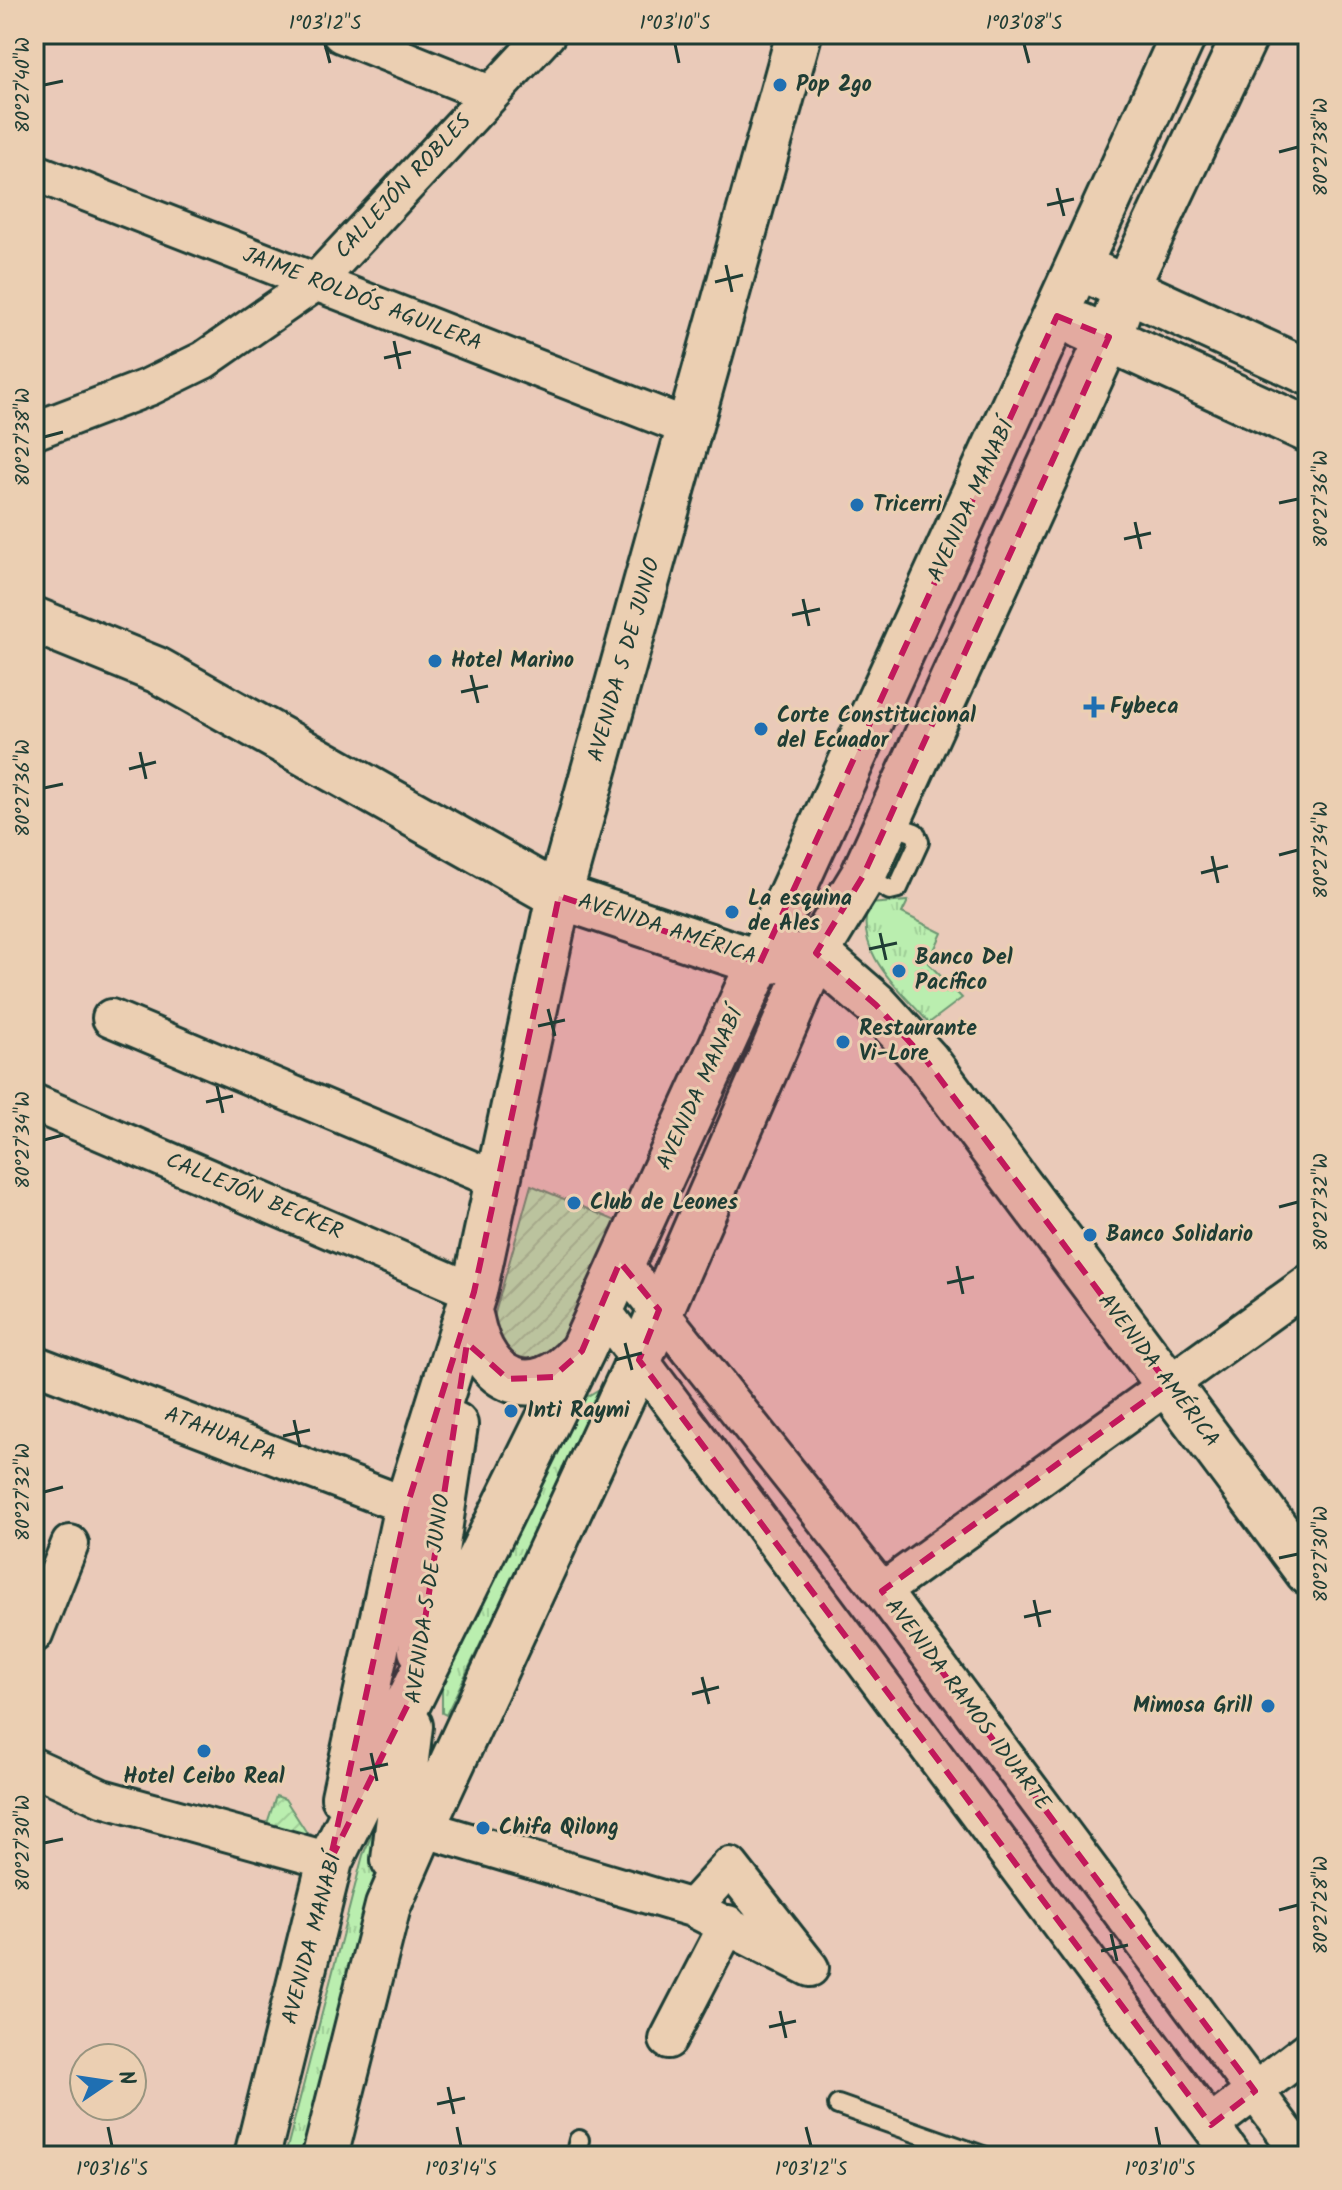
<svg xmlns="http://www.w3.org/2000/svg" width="1342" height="2190" font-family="Kalam,sans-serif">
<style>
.grass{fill:url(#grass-tufts);stroke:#6c9672;stroke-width:2}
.garden{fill:url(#garden-furrows);stroke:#6c9672;stroke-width:2}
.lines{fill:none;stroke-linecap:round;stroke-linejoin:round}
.lane-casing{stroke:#1f3d34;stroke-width:24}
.street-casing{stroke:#1f3d34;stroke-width:42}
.secondary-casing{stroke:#1f3d34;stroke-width:50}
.lane{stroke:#ebcfb2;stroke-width:18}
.street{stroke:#ebcfb2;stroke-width:36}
.secondary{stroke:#ebcfb2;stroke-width:44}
.marked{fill:#c2185b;fill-opacity:0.2;stroke:#c2185b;stroke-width:6;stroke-dasharray:16 10;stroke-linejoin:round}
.ticks{fill:none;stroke:#1f3d34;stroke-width:3}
.poi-dot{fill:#1f6fb2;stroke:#ebcfb2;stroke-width:3}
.labels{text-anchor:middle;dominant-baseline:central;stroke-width:6;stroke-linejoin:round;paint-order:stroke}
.poi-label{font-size:22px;font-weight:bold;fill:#1f3d34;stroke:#ebcfb2;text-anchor:start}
.street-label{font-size:22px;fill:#1f3d34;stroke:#ebcfb2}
.neatline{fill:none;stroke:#1f3d34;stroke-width:3}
.ticks-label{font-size:20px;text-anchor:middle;fill:#1f3d34}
</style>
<defs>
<pattern id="grass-tufts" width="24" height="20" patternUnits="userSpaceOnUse" patternTransform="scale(2)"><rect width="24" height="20" fill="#baeeaf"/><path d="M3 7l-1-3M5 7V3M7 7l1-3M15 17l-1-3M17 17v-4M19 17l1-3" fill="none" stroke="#9fcd97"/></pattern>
<pattern id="garden-furrows" width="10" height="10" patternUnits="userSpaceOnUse" patternTransform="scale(2)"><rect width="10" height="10" fill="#baeeaf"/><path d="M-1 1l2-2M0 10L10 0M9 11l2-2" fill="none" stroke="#9fcd97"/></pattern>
</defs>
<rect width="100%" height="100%" fill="#eacab9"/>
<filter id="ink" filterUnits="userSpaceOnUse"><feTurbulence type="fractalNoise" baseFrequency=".0125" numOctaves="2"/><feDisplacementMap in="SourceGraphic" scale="16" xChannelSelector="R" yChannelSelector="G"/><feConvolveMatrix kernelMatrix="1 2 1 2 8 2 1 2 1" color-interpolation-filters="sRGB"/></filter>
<g filter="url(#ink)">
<!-- grass -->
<path class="grass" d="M 908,901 L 902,913 L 942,933 L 928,963 L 962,998 L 929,1023 C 901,990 852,952 869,904 Z
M 606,1385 L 446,1715 L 442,1713 L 442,1682 L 578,1402 Z
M 380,1815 L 378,1863 L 304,2156 L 285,2156 L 363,1855 Z"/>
<!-- garden -->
<path class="garden" d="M 531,1185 L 616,1221 L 559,1352 L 525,1372 L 490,1331 Z
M 276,1796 L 285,1799 L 307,1833 L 301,1839 L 262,1839 Z"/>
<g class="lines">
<defs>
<path id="lane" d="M 863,876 L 890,890 L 898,888 L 919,842 L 915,833 L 887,823
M 838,2105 L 983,2156
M 575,2156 L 579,2140"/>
<path id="street" d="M 341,34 L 490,94
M 34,172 L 690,428
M 34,431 L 149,387 L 204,360 L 316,282 L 547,34
M 111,1018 L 499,1181
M 34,1103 L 474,1292
M 620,1262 L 882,1591 L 1303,2156
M 601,1308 L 1233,2156
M 34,1364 L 407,1506
M 882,1591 L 1308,1284
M 34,1634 L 70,1544
M 34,1767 L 102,1798 L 330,1861
M 422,1828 L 692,1908 L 810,1968 L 730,1866 L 692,1908
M 668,2040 L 728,1924
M 1211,2125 L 1308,2050"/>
<path id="secondary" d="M 1099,276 L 1308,372
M 1081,326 L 1308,430
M 34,620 L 157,670 L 559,896 L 760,963 L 816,953 L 876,1005 L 926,1060 L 1308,1572
M 471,1319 C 484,1385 534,1405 580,1353
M 421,1650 L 455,1425
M 344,1797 L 407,1506 L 474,1292 L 559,896 L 799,34
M 394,1860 L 410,1726
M 257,2156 L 330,1861 L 582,1351 L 1184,34
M 325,2156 L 388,1906 L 422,1828 L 639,1360 L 816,953 L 863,876 L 1109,337 L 1126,288 L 1246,34"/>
</defs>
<!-- lane casing -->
<use href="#lane" class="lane-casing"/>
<!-- street casing -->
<use href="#street" class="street-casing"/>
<!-- secondary casing -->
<use href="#secondary" class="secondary-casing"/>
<!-- lane -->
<use href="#lane" class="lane"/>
<!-- street -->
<use href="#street" class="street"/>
<!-- secondary -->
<use href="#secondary" class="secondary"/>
</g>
</g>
<!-- marked area -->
<path class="marked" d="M 1057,316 L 1109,337 L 863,876 L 816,953 L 876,1005 L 926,1060 L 1168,1384 L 882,1591 L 1255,2091 L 1211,2125 L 639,1360 L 659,1310 L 620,1262 L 582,1351 L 553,1377 L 508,1379 L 467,1343 L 414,1692 L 330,1861 L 407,1506 L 474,1292 L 559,896 L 760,963 Z"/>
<!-- ticks -->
<path class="ticks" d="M 325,44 L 330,63M 675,44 L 679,63M 1024,44 L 1029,63M 44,85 L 63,81M 1279,152 L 1298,147M 1057,188 L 1064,216M 1047,205 L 1074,199M 726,265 L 732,292M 715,282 L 743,275M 394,341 L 400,369M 384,358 L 411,352M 44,437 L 63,432M 1279,503 L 1298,499M 1135,522 L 1141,549M 1124,539 L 1151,533M 803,599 L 809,626M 792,615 L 820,609M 471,675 L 478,703M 461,692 L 488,686M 140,752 L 146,779M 129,769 L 156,762M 44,788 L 63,784M 1279,855 L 1298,850M 1212,856 L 1218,883M 1201,873 L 1228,866M 880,933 L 886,960M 869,949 L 897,943M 548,1009 L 555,1036M 538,1026 L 565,1020M 217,1086 L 223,1113M 206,1102 L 233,1096M 44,1140 L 63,1135M 1279,1207 L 1298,1202M 957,1266 L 963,1294M 947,1283 L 974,1277M 625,1343 L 632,1370M 615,1360 L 642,1353M 294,1420 L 300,1447M 283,1436 L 310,1430M 44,1492 L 63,1487M 1279,1558 L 1298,1554M 1034,1600 L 1040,1627M 1024,1617 L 1051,1611M 702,1677 L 709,1704M 692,1694 L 719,1687M 371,1753 L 377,1781M 360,1770 L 388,1764M 44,1843 L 63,1839M 1279,1910 L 1298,1905M 1111,1934 L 1117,1961M 1101,1951 L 1128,1945M 780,2011 L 786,2038M 769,2027 L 796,2021M 448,2087 L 454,2114M 437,2104 L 465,2098M 108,2127 L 112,2146M 457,2127 L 461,2146M 806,2127 L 811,2146M 1156,2127 L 1160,2146"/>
<!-- markers -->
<g class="poi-dot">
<circle cx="780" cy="85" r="8"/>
<circle cx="857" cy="505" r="8"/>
<circle cx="435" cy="661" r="8"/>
<path d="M1090 695h8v8h8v8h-8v8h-8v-8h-8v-8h8z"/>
<circle cx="761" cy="729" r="8"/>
<circle cx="732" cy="912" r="8"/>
<circle cx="899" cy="971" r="8"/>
<circle cx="843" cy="1042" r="8"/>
<circle cx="574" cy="1203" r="8"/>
<circle cx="1090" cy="1235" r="8"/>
<circle cx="511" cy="1411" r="8"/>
<circle cx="1268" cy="1706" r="8"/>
<circle cx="204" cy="1751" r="8"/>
<circle cx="483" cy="1828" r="8"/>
</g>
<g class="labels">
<!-- poi labels -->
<g class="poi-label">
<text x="796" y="85">Pop 2go</text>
<text x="873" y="505">Tricerri</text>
<text x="451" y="661">Hotel Marino</text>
<text x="1110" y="707">Fybeca</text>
<text x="777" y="716">Corte Constitucional<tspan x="777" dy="25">del Ecuador</tspan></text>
<text x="748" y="899">La esquina<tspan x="748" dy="25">de Ales</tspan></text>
<text x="915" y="958">Banco Del<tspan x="915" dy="25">Pacífico</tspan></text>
<text x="859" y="1029">Restaurante<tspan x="859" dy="25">Vi-Lore</tspan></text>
<text x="590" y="1203">Club de Leones</text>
<text x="1106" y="1235">Banco Solidario</text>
<text x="527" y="1411">Inti Raymi</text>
<text x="1252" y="1706" text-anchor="end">Mimosa Grill</text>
<text x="204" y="1777" text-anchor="middle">Hotel Ceibo Real</text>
<text x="499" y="1828">Chifa Qilong</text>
</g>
<!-- street labels -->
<g class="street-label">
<text transform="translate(404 187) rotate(-47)">CALLEJÓN ROBLES</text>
<text transform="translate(362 300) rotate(21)">JAIME ROLDÓS AGUILERA</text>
<text transform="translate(972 501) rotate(-65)">AVENIDA MANABÍ</text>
<text transform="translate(625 660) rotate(-74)">AVENIDA 5 DE JUNIO</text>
<text transform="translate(667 930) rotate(18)">AVENIDA AMÉRICA</text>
<text transform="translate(701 1089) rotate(-65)">AVENIDA MANABÍ</text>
<text transform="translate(254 1197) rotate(23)">CALLEJÓN BECKER</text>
<text transform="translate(1158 1371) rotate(53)">AVENIDA AMÉRICA</text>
<text transform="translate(220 1435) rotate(21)">ATAHUALPA</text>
<text transform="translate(429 1599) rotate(-82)">AVENIDA 5 DE JUNIO</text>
<text transform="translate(967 1705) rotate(53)">AVENIDA RAMOS IDUARTE</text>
<text transform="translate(313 1939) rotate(-75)">AVENIDA MANABÍ</text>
</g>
</g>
<!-- margin -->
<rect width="1342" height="2190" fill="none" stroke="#ebcfb2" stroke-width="88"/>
<!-- north arrow -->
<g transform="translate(108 2082) rotate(77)"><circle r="38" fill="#ebcfb2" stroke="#999580" stroke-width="2"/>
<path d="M0-6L14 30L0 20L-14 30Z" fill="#1f6fb2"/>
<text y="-12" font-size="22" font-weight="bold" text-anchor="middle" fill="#1f3d34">N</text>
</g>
<rect x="44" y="44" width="1254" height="2102" class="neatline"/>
<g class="ticks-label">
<text x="325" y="29">1°03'12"S</text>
<text x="675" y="29">1°03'10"S</text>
<text x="1024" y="29">1°03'08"S</text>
<text transform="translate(22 85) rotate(-90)" y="7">80°27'40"W</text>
<text transform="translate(1320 147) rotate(-90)" y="7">80°27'38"W</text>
<text transform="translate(22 437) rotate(-90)" y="7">80°27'38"W</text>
<text transform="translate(1320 499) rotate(-90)" y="7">80°27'36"W</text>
<text transform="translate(22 788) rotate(-90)" y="7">80°27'36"W</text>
<text transform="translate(1320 850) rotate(-90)" y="7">80°27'34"W</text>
<text transform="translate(22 1140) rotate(-90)" y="7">80°27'34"W</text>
<text transform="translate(1320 1202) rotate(-90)" y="7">80°27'32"W</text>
<text transform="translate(22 1492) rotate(-90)" y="7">80°27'32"W</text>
<text transform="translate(1320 1554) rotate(-90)" y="7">80°27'30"W</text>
<text transform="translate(22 1843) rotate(-90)" y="7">80°27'30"W</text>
<text transform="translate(1320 1905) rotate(-90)" y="7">80°27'28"W</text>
<text x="112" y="2175">1°03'16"S</text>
<text x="461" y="2175">1°03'14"S</text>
<text x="811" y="2175">1°03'12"S</text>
<text x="1160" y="2175">1°03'10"S</text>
</g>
</svg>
